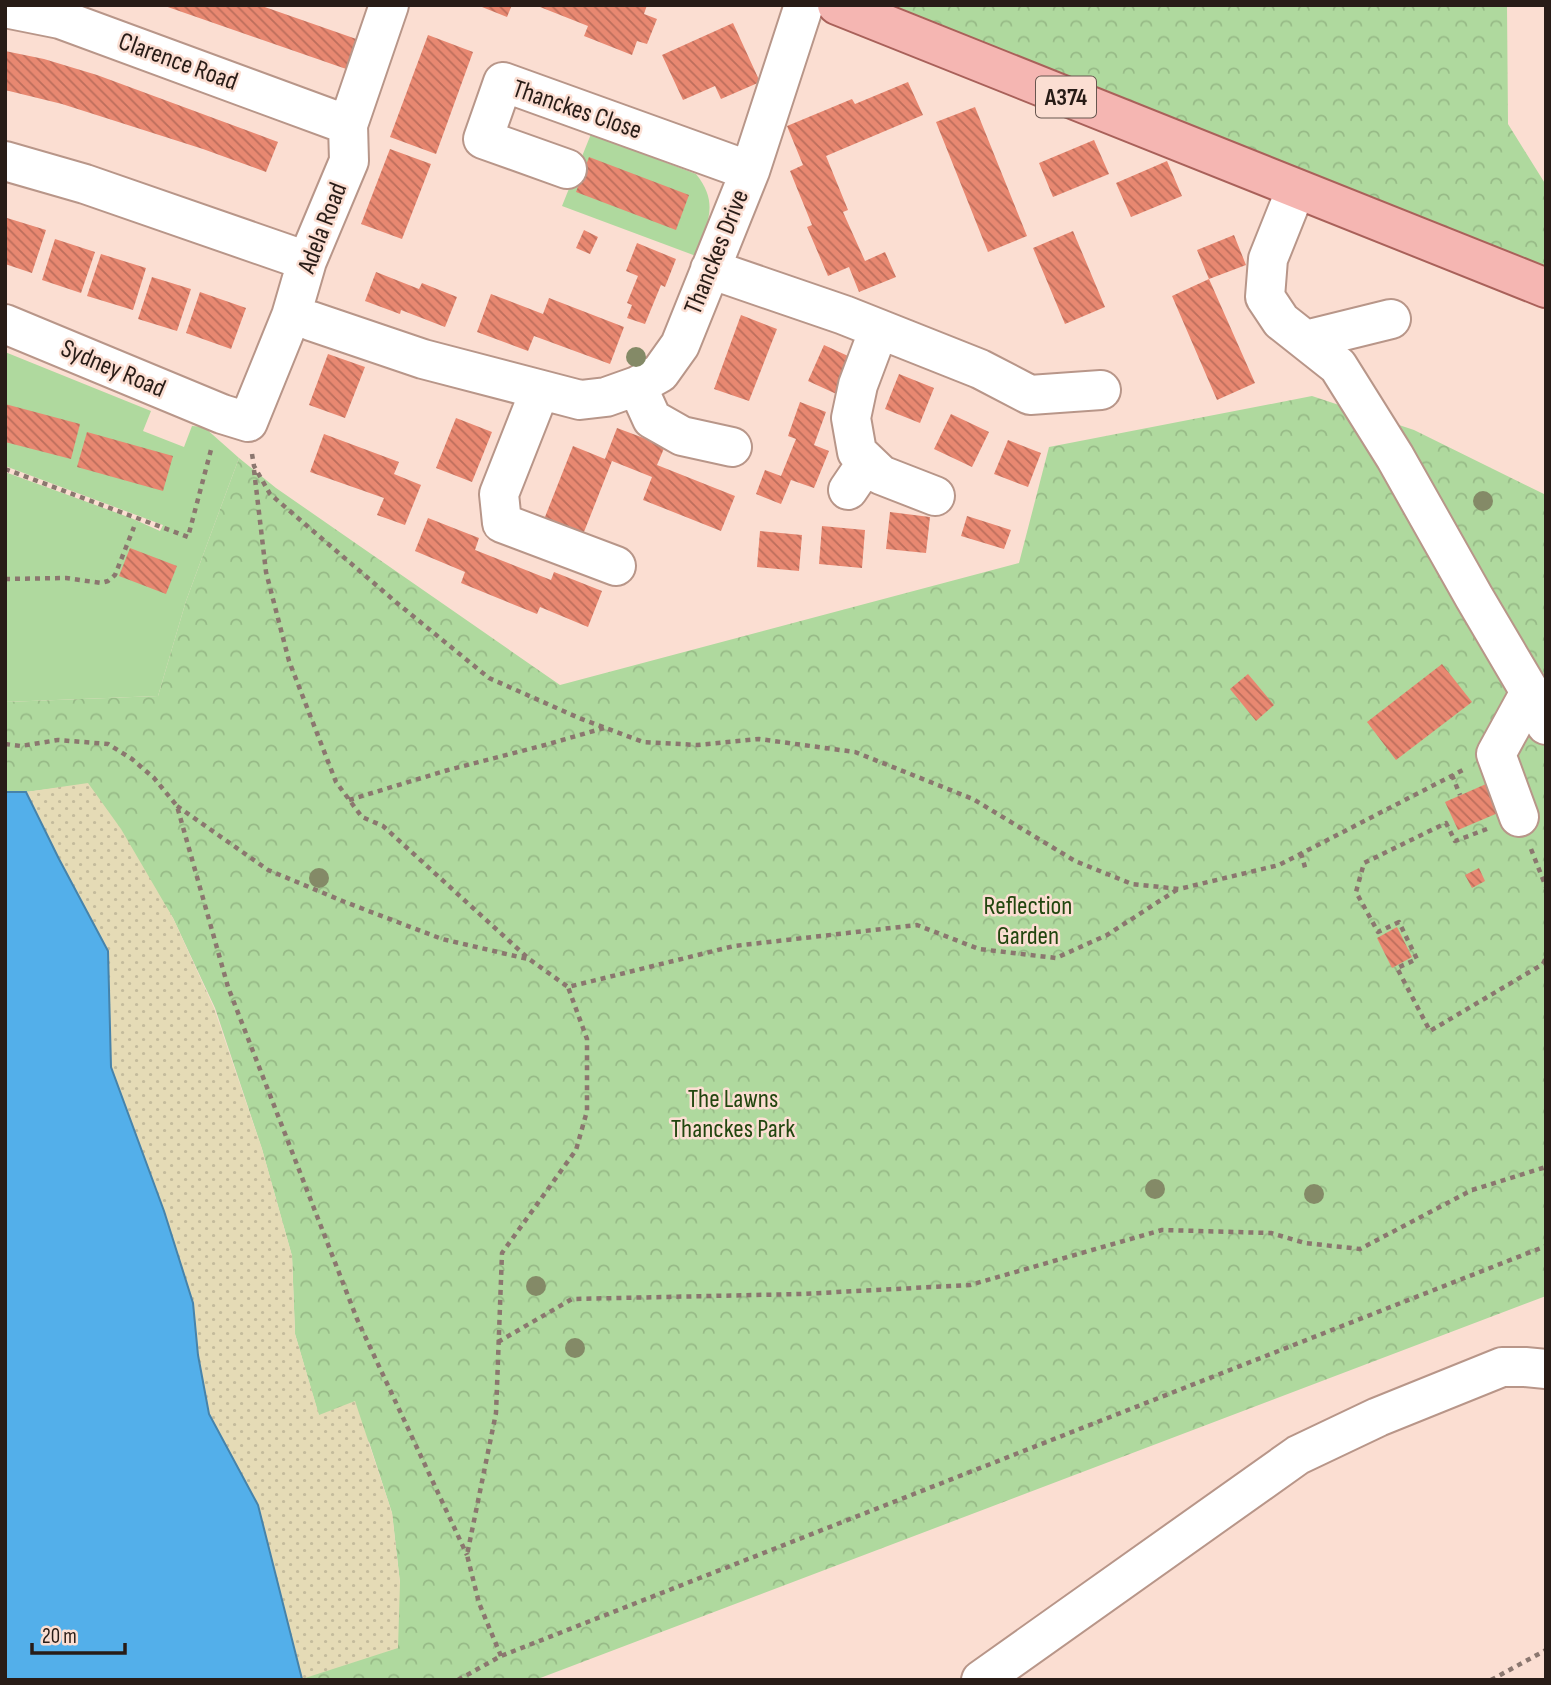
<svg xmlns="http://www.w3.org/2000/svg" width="1551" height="1685" font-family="'Sofia Sans Condensed',sans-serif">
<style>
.green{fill:#afd99e}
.forest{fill:url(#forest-crowns)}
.sand{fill:url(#sand-dots)}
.water{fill:#53afea;stroke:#4683ab;stroke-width:2}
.building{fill:url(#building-back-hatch)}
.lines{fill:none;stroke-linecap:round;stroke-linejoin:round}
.minor-casing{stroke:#b89689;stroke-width:42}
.major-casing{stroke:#a9615a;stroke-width:42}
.path{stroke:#8b776f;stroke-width:4.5;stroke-dasharray:5 5;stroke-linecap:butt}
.minor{stroke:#fff;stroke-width:38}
.major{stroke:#f5b6b2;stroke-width:38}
.tree{fill:#848a67}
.labels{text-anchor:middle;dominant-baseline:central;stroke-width:5;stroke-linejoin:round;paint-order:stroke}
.shield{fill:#fbded2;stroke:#67564f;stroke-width:2}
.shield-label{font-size:24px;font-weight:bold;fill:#281c17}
.street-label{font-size:26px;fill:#281c17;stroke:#fbded2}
.park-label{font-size:26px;fill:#22460f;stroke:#fbded2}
</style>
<defs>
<pattern id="forest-crowns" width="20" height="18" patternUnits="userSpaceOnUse" patternTransform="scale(1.75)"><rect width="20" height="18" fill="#afd99e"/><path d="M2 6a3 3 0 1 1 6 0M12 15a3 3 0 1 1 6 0" fill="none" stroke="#97ba87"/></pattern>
<pattern id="sand-dots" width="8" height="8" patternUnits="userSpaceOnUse" patternTransform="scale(1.75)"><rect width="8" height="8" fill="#e5dbb6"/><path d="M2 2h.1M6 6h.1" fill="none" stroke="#c4bb9c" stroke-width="1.8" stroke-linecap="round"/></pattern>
<pattern id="building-back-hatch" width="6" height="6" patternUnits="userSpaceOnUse" patternTransform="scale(1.75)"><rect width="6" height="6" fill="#e88871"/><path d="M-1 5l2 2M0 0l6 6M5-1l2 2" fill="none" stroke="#bc6e5c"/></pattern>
</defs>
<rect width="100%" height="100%" fill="#fbded2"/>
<!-- green -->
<path class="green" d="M 591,134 L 696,174 C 720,204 707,223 696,256 L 562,206 Z
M 5,352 L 151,411 L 143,431 L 184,447 L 192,426 L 204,427 L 239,458 L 186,601 L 158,696 L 5,702 L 5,472 L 131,518 L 160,531 L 163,525 L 5,466 Z"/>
<!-- forest -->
<path class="forest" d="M 884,5 L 1507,5 L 1508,124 L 1546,185 L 1546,271 Z
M 1312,396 L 1414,430 L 1546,495 L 1546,1296 L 535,1680 L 302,1680 L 400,1583 L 392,1513 L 369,1442 L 319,1416 L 295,1334 L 292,1256 L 262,1149 L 215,1008 L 173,918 L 88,784 L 26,792 L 5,792 L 5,702 L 158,696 L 186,601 L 239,458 L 276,488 L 560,685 L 1019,563 L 1049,447 Z"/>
<!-- sand -->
<path class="sand" d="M 88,783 L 121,829 L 173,918 L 214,1008 L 262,1149 L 292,1256 L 295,1334 L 319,1415 L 355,1401 L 392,1513 L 400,1583 L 398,1648 L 302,1679 L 258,1505 L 209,1414 L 198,1355 L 193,1303 L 164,1211 L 111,1067 L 108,951 L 59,859 L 26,792 Z"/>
<!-- water -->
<path class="water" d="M 5,792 L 26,792 L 59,859 L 108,951 L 111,1067 L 164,1211 L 193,1303 L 198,1355 L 209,1414 L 258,1505 L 302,1679 L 5,1680 Z"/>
<!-- building -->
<path class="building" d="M 162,5 L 259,5 L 362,41 L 352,71 Z
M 477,5 L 512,5 L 507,17 Z
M 535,5 L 647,5 L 644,14 L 657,19 L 647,44 L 637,41 L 632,55 L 584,36 L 588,26 Z
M 733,23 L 760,82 L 721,99 L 715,86 L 683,100 L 662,55 Z
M 428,35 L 473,52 L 436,154 L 390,137 Z
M 5,51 L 44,59 L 97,75 L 278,142 L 266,172 L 203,149 L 62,104 L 5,90 Z
M 908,82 L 923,115 L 826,156 L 848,210 L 843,212 L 865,261 L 885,252 L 896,277 L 859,292 L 849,267 L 828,276 L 807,227 L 812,225 L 790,171 L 803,165 L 787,126 L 852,99 L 855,104 Z
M 975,107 L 1027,236 L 988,252 L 936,122 Z
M 1094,140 L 1109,174 L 1053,197 L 1039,163 Z
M 390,149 L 431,164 L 402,239 L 361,224 Z
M 589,157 L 689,195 L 676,230 L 576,192 Z
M 1167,161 L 1182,196 L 1131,217 L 1116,183 Z
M 7,218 L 46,230 L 32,273 L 5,264 L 5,224 Z
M 584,230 L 598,237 L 590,254 L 576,248 Z
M 1073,231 L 1105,307 L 1065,324 L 1033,248 Z
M 1234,235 L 1246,265 L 1209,279 L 1197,250 Z
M 55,239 L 95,252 L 81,293 L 42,280 Z
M 637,243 L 676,259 L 665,287 L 661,285 L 645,324 L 627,318 L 632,305 L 627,303 L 638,276 L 626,271 Z
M 101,254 L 146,268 L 133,310 L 87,296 Z
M 376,272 L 419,289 L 422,283 L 457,297 L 445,327 L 401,310 L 400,314 L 365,301 Z
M 152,277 L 191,289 L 177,331 L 138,319 Z
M 1209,279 L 1255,383 L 1217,400 L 1172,296 Z
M 200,292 L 246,308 L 231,349 L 186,333 Z
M 491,294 L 543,314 L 549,298 L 624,327 L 610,364 L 534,336 L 528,351 L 477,332 Z
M 741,315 L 777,329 L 749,401 L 714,389 Z
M 824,345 L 859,361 L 843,397 L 808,381 Z
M 328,354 L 365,367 L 345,418 L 309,405 Z
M 899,374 L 934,388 L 920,423 L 885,409 Z
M 800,402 L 826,412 L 814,445 L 829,451 L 814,488 L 791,480 L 781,504 L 756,494 L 765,470 L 781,476 L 796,439 L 788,436 Z
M 5,404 L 80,424 L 71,459 L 5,442 Z
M 951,414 L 989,432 L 972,467 L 934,449 Z
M 456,418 L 492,432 L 472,482 L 436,468 Z
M 617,428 L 665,446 L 657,465 L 735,496 L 721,531 L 643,500 L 652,477 L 612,461 L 582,537 L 543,522 L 573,446 L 605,459 Z
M 87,432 L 173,456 L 163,491 L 77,467 Z
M 324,434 L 399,462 L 394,474 L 421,485 L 405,525 L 377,515 L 384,498 L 310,472 Z
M 1008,440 L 1041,453 L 1028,487 L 994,474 Z
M 890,512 L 930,517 L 926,553 L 886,549 Z
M 967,516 L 1011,530 L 1004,549 L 961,536 Z
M 428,518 L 479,538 L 475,550 L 551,580 L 554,572 L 602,591 L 588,627 L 540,607 L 537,614 L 461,583 L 465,572 L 415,551 Z
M 822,526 L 865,530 L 862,568 L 819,564 Z
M 760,531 L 802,535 L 799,571 L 757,567 Z
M 130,548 L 177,566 L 166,594 L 119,576 Z
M 1442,664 L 1472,702 L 1396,760 L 1367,722 Z
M 1248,674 L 1274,705 L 1256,721 L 1230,689 Z
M 1486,784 L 1498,813 L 1458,830 L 1445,802 Z
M 1479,868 L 1485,881 L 1472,888 L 1465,875 Z
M 1397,927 L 1412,957 L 1392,968 L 1377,938 Z"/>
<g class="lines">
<defs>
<path id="minor" d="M 5,8 L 60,19 L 348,125
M 5,161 L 85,184 L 307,261
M 567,169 L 483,139 L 503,82 L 750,171
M 1296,189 L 1268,259 L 1265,297 L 1281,321 L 1338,366 L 1395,457 L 1474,597 L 1530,692 L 1546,725
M 710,269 L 844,315 L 980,369 L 1030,395 L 1101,390
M 311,321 L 423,359 L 580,400 L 606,397 L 637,386 L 660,373 L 680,345 L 750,171 L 804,5
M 5,324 L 222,414 L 248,422 L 291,316 L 307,261 L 349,161 L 348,125 L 389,5
M 879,329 L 858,385 L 851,418 L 857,452 L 881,475 L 935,496
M 1306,340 L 1391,319
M 637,386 L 652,419 L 682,436 L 732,447
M 540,390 L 499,494 L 502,523 L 616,566
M 848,490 L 867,462
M 1519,817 L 1496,754 L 1530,692
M 981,1680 L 1298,1455 L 1378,1417 L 1502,1367 L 1525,1367 L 1546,1369"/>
<path id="major" d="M 837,5 L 1546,288"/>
</defs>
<!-- minor casing -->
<use href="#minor" class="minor-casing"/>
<!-- major casing -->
<use href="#major" class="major-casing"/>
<!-- path -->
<path class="path" d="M 252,454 L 254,466 L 270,494 L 397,603 L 489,678 L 579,718 L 643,742 L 697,745 L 759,739 L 855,752 L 973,799 L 1075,861 L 1132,884 L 1179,889 L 1279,865 L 1465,769
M 5,469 L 188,537 L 212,446
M 254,470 L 266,572 L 289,661 L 336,782 L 362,817 L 383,826 L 529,959 L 568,987 L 734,946 L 917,925 L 979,949 L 1056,958 L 1107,935 L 1178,889
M 5,579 L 66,578 L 101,583 L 108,581 L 115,575 L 134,527
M 5,744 L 21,746 L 58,740 L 108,744 L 132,759 L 154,778 L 177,806 L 228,987 L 357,1319 L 467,1555
M 1452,775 L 1460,795
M 349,800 L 448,770 L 545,745 L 604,728
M 177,806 L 268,870 L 345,902 L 442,939 L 528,959
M 1487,829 L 1455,841 L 1446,823 L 1364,863 L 1356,892 L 1378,932 L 1399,922 L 1417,959 L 1397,968 L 1430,1031 L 1543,964 L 1546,958
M 1531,849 L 1546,887
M 1301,853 L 1306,871
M 498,1342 L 572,1299 L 801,1294 L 970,1285 L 1162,1230 L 1271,1233 L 1305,1243 L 1360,1249 L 1472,1190 L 1546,1167
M 501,1656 L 479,1603 L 467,1555 L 496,1413 L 502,1253 L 576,1150 L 587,1111 L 587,1039 L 568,987
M 458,1680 L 501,1656 L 1546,1246
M 1491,1680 L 1546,1650"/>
<!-- minor -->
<use href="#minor" class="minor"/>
<!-- major -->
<use href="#major" class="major"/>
</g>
<!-- trees -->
<g class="tree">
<circle cx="636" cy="357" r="10"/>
<circle cx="1483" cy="501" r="10"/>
<circle cx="319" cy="878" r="10"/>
<circle cx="1155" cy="1189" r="10"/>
<circle cx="1314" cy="1194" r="10"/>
<circle cx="536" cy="1286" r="10"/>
<circle cx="575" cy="1348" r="10"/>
</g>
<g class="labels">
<!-- shield labels -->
<rect class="shield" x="1036" y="76.5" width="60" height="41" rx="5"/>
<g class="shield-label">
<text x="1066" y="97">A374</text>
</g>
<!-- street labels -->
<g class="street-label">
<text transform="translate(178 62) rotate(20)">Clarence Road</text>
<text transform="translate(577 110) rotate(19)">Thanckes Close</text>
<text transform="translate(323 228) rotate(-69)">Adela Road</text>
<text transform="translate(717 252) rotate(-68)">Thanckes Drive</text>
<text transform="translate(113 369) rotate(23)">Sydney Road</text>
</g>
<!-- park labels -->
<g class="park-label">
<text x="1028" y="906">Reflection<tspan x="1028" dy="30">Garden</tspan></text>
<text x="733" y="1099">The Lawns<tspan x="733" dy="30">Thanckes Park</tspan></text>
</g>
</g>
<!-- border -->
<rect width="1551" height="1685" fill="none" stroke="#281c17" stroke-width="14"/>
<!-- scale -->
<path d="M32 1643v10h93v-10" fill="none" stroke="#281c17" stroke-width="3.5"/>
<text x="42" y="1643" font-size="21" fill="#281c17" stroke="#fbded2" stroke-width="5" paint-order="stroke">20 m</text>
</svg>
